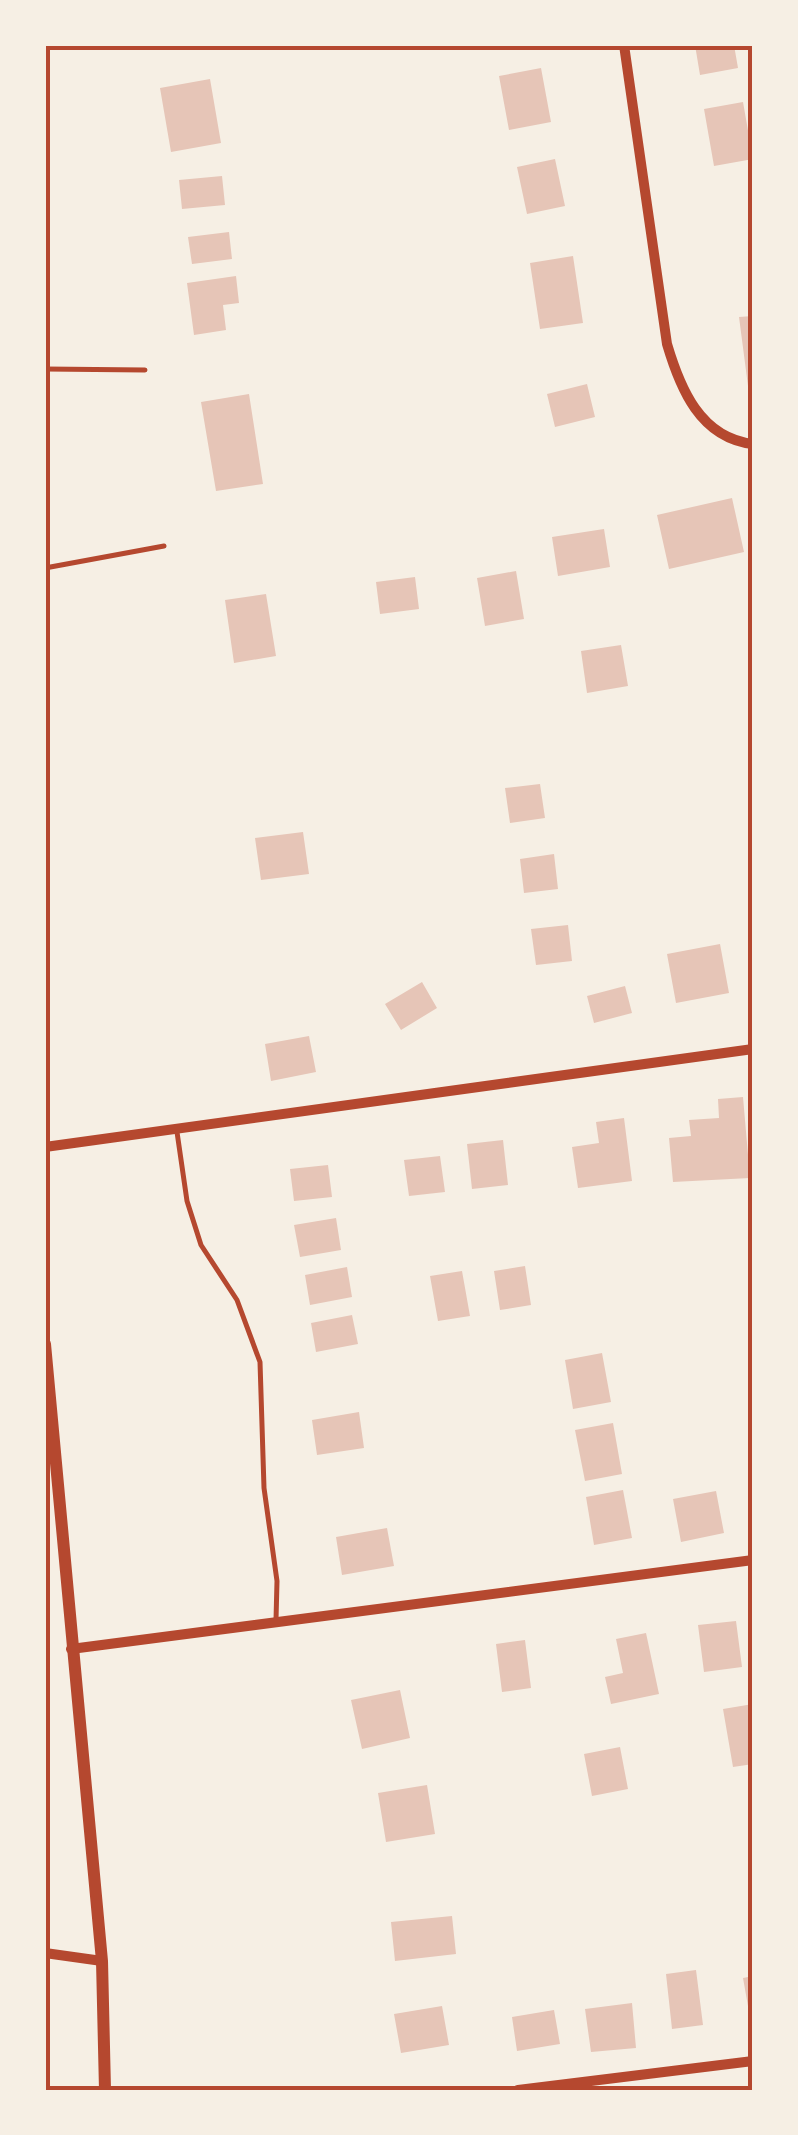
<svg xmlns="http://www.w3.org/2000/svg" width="798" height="2135" font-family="'IBM Plex Serif',serif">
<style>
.building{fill:#e6c5b7}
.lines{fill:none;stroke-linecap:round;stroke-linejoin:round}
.service{stroke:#b5482f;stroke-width:5}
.minor{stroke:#b5482f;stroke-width:10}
.tertiary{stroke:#b5482f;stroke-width:12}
.neatline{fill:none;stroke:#b5482f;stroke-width:4}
</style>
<rect width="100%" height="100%" fill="#f6efe4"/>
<!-- building -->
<path class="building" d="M 695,45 L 734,45 L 738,68 L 700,75 Z
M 541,68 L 551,122 L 509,130 L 499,76 Z
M 210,79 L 221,143 L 171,152 L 160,88 Z
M 743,102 L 753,159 L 714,166 L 704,109 Z
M 555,159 L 565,206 L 527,214 L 517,167 Z
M 222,176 L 225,205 L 182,209 L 179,180 Z
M 229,232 L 232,259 L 192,264 L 188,237 Z
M 573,256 L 583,323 L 540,329 L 530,263 Z
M 236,276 L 239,303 L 223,305 L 226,330 L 194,335 L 187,283 Z
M 753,316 L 753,409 L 751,409 L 739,317 Z
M 587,384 L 595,417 L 555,427 L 547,394 Z
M 249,394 L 263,484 L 216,491 L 201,402 Z
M 732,498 L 744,552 L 669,569 L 657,515 Z
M 604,529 L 610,567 L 558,576 L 552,537 Z
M 516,571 L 524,619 L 485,626 L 477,578 Z
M 415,577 L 419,609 L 380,614 L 376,582 Z
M 266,594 L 276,656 L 234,663 L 225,600 Z
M 621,645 L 628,686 L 587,693 L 581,651 Z
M 540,784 L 545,818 L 510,823 L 505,788 Z
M 303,832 L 309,874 L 261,880 L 255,838 Z
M 554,854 L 558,889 L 524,893 L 520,859 Z
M 568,925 L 572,961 L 536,965 L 531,929 Z
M 720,944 L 729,993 L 676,1003 L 667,954 Z
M 422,982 L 437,1008 L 401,1030 L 385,1004 Z
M 625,986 L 632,1013 L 594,1023 L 587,996 Z
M 309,1036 L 316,1072 L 271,1081 L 265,1044 Z
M 743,1097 L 750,1178 L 673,1182 L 669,1138 L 691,1136 L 689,1120 L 719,1118 L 718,1099 Z
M 624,1118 L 632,1181 L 578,1188 L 572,1147 L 599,1143 L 596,1122 Z
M 503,1140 L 508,1185 L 472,1189 L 467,1144 Z
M 440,1156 L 445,1192 L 409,1196 L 404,1160 Z
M 328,1165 L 332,1197 L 294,1201 L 290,1169 Z
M 336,1218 L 341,1250 L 300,1257 L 294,1225 Z
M 525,1266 L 531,1305 L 500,1310 L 494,1271 Z
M 347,1267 L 352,1297 L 310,1305 L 305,1275 Z
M 462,1271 L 470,1316 L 438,1321 L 430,1276 Z
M 352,1315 L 358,1344 L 316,1352 L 311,1323 Z
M 602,1353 L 611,1402 L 573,1409 L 565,1360 Z
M 359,1412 L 364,1448 L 317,1455 L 312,1420 Z
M 613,1423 L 622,1474 L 585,1481 L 575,1430 Z
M 623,1490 L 632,1538 L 594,1545 L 586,1497 Z
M 716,1491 L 724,1533 L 681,1542 L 673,1499 Z
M 387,1528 L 394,1566 L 342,1575 L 336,1537 Z
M 736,1621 L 742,1667 L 704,1672 L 698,1625 Z
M 646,1633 L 659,1694 L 611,1704 L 605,1677 L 623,1673 L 616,1639 Z
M 525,1640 L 531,1688 L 502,1692 L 496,1644 Z
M 400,1690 L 410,1738 L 362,1749 L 351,1700 Z
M 753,1704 L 753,1764 L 733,1767 L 723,1709 Z
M 620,1747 L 628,1789 L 592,1796 L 584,1754 Z
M 427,1785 L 435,1834 L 386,1842 L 378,1793 Z
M 452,1916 L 456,1954 L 395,1961 L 391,1922 Z
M 696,1970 L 703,2025 L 672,2029 L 666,1974 Z
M 753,1976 L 753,2023 L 751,2023 L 743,1978 Z
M 632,2003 L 636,2048 L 591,2052 L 585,2009 Z
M 442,2006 L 449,2045 L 401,2053 L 394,2014 Z
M 554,2010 L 560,2044 L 517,2051 L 512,2017 Z"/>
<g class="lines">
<!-- service -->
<path class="service" d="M 45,369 L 145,370
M 45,568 L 164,546
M 177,1132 L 187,1201 L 201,1245 L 237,1300 L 260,1362 L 264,1488 L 277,1581 L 276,1620"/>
<!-- minor -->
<path class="minor" d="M 624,45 L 667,344 C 680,388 700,438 753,444
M 45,1147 L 753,1049
M 71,1649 L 753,1560
M 45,1953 L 102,1961
M 518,2090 L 753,2061"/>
<!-- tertiary -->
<path class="tertiary" d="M 45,1344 L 102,1961 L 105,2090"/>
</g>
<!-- border -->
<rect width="798" height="2135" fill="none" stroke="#f6efe4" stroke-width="95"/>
<rect x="48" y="48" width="702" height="2040" class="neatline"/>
</svg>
